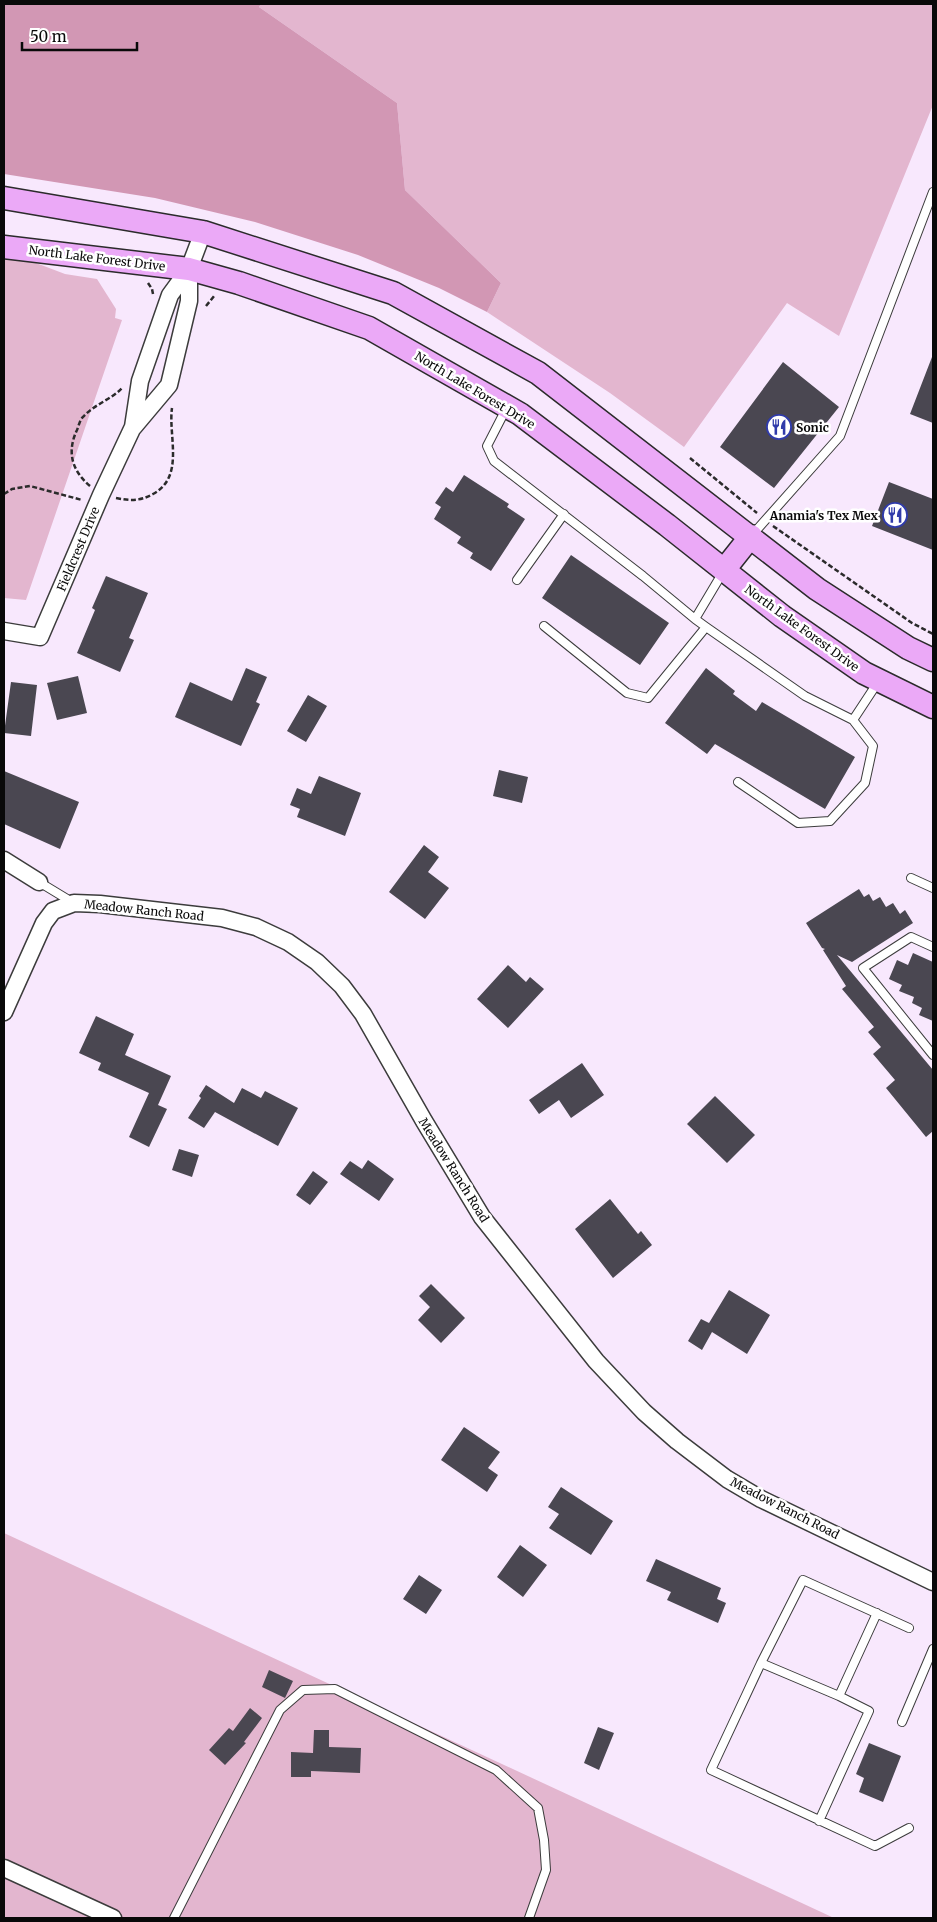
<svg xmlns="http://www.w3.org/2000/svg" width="937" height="1922" font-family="Merriweather,serif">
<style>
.green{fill:#e3b6cf}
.forest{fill:#d297b4}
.building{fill:#4a4751}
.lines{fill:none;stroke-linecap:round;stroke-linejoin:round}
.lane-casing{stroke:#3c3c3c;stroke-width:10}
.street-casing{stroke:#3c3c3c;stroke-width:19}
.secondary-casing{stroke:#2b2b2b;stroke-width:25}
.path{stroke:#2b2b2b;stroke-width:2.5;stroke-dasharray:5 2.5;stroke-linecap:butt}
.lane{stroke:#fff;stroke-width:8}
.street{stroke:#fff;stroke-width:16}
.secondary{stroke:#eba9f7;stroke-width:22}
.labels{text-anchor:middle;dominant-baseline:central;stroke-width:5;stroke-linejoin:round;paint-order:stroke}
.street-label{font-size:12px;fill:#090909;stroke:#fff}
.poi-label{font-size:12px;font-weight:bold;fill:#090909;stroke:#fff;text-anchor:start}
</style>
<rect width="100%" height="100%" fill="#f8e8fd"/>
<!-- green -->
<path class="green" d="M 261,4 L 933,4 L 933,105 L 839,336 L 787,303 L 684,447 L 610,393 L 487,312 L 501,283 L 405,190 L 397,103 L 259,7 Z
M 4,253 L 15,255 L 65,274 L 97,279 L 116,309 L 115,318 L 122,320 L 26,600 L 4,598 Z
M 4,1533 L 834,1918 L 4,1918 Z"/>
<!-- forest -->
<path class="forest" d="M 4,4 L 261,4 L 259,7 L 397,103 L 405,190 L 501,283 L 487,312 L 439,288 L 358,255 L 255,222 L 155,198 L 4,174 Z"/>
<!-- building -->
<path class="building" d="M 932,357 L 933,357 L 933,423 L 910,414 Z
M 783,362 L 839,407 L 774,488 L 720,447 Z
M 464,475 L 509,504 L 507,507 L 525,519 L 491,571 L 470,558 L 473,553 L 457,543 L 461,537 L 434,519 L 441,507 L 435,503 L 446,487 L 453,492 Z
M 889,482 L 933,499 L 933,550 L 872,526 Z
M 571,555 L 669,623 L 640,665 L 542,598 Z
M 106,576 L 148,593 L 129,638 L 134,640 L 120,672 L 77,653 L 95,610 L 92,608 Z
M 246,668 L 267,677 L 256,702 L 260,704 L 241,746 L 175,717 L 190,682 L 232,701 Z
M 706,668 L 735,691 L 733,694 L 756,711 L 762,702 L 855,757 L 825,809 L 715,744 L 707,754 L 665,723 Z
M 78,676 L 87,713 L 57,720 L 47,683 Z
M 11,682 L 37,685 L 31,736 L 4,733 Z
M 308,695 L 327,706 L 306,742 L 287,731 Z
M 499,770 L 528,777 L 522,803 L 493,796 Z
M 4,771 L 79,802 L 60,849 L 4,824 Z
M 319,776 L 361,793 L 345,836 L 297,817 L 300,809 L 290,805 L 297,788 L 311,794 Z
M 424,845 L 439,857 L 428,872 L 449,888 L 425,919 L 389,892 Z
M 859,889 L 864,897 L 869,894 L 873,901 L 880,897 L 886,907 L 893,903 L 900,914 L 905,910 L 913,923 L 852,962 L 837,955 L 933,1070 L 933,1131 L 926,1137 L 886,1088 L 895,1080 L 873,1054 L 881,1047 L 868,1032 L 874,1027 L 842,989 L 846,986 L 823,950 L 825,949 L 822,948 L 806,923 Z
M 913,953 L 933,962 L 933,1021 L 919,1015 L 922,1008 L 912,1003 L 914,997 L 899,991 L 902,985 L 889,979 L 897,960 L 908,965 Z
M 508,965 L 526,982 L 530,977 L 544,989 L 508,1028 L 477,999 Z
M 96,1016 L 134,1034 L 125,1055 L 171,1076 L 158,1105 L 167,1109 L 149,1147 L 129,1137 L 149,1093 L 98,1070 L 101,1063 L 79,1053 Z
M 582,1063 L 604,1095 L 571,1118 L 559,1100 L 539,1114 L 529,1100 Z
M 206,1085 L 234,1103 L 242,1088 L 261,1098 L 265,1091 L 298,1108 L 278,1146 L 215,1112 L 204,1128 L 188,1118 L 201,1098 L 199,1096 Z
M 715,1096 L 755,1135 L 727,1163 L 687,1124 Z
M 179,1149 L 199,1155 L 192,1177 L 172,1170 Z
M 368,1160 L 394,1179 L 379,1201 L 340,1174 L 350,1161 L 362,1169 Z
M 313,1171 L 328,1182 L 310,1205 L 296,1195 Z
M 610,1199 L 638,1234 L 641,1231 L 652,1245 L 613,1278 L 575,1229 Z
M 431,1284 L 465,1318 L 441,1343 L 418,1320 L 430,1307 L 419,1296 Z
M 729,1290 L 770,1315 L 747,1354 L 712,1332 L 702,1350 L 688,1341 L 701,1319 L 709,1323 Z
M 464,1427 L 500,1452 L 488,1468 L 498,1475 L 487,1492 L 441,1460 Z
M 561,1487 L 613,1521 L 591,1555 L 549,1528 L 559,1514 L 548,1507 Z
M 520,1545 L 547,1565 L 523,1597 L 497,1577 Z
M 656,1559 L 721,1588 L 717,1599 L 726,1603 L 718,1623 L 667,1600 L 671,1592 L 646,1581 Z
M 419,1575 L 442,1590 L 426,1614 L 403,1599 Z
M 269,1670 L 293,1681 L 285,1698 L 262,1687 Z
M 250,1708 L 262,1718 L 244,1742 L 246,1743 L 225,1765 L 209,1750 L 229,1728 L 233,1731 Z
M 598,1727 L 614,1733 L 599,1770 L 584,1763 Z
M 314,1730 L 329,1730 L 329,1747 L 361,1748 L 360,1773 L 311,1771 L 311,1777 L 291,1777 L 291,1752 L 313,1753 Z
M 869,1743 L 901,1756 L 883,1802 L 859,1792 L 864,1778 L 856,1774 Z"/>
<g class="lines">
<defs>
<path id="lane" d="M 506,409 L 487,446 L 494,461 L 643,576 L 695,619
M 753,534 L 840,436 L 933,192
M 723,572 L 695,619 L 706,627 L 805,696 L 853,720 L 878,682
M 517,580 L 564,514
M 544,626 L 627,693 L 648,698 L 706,627
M 738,782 L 798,823 L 830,821 L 865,783 L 873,746 L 853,720
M 911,878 L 933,888
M 39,882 L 72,902
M 933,947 L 911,937 L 863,968 L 933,1055
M 761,1663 L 839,1696 L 877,1613
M 902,1722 L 933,1649
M 819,1821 L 869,1711 L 839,1696
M 909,1828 L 875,1846 L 711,1770 L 761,1663 L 803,1580 L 909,1628
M 174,1918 L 280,1710 L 303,1690 L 335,1689 L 496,1770 L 538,1808 L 544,1840 L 546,1870 L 529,1918"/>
<path id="street" d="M 133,427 L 140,381 L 170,295 L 189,269 L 203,232
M 4,631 L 40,637 L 101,495 L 132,429 L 169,385 L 189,301 L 189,269
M 4,860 L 39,882
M 4,1012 L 44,923 L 53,911 L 74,903 L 100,904 L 222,918 L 256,927 L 288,942 L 317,962 L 342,986 L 363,1014 L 424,1121 L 482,1217 L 596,1361 L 644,1412 L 677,1441 L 727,1479 L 761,1499 L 933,1582
M 4,1868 L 113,1918"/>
<path id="secondary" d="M 4,198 L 203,232 L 393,293 L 538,373 L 817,589 L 908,648 L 933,660
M 4,247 L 189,269 L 239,283 L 369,328 L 520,414 L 667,525 L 782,616 L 864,673 L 933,707
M 724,570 L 751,536"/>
</defs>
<!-- lane casing -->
<use href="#lane" class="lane-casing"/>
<!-- street casing -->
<use href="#street" class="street-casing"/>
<!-- secondary casing -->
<use href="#secondary" class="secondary-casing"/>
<!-- path -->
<path class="path" d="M 148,283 L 152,289 L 153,294
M 206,306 L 215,295
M 690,458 L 757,513
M 90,486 C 71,470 67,451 77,430 C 79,425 80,419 84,416 C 95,404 112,399 122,388
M 4,494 L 12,489 L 30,486 L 82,500
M 116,498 C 130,501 141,501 153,494 C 185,477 168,436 172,408
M 773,526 L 912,623 L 933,634"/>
<!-- lane -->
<use href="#lane" class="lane"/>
<!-- street -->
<use href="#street" class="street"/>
<!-- secondary -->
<use href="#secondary" class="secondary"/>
</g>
<!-- icons -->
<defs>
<symbol id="restaurant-ring" viewBox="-11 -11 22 22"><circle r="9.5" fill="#fff" stroke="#303baa" stroke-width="1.5"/><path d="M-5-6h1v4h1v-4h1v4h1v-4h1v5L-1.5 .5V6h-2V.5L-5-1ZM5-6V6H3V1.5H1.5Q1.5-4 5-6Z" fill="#303baa"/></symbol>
</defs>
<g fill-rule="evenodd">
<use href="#restaurant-ring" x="765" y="413" width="28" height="28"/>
<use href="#restaurant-ring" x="881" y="501" width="28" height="28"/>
</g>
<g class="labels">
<!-- street labels -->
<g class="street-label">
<text transform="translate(97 258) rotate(7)">North Lake Forest Drive</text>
<text transform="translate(475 390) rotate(31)">North Lake Forest Drive</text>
<text transform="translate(78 549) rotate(-67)">Fieldcrest Drive</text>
<text transform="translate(802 628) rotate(36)">North Lake Forest Drive</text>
<text transform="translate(144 910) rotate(6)">Meadow Ranch Road</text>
<text transform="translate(454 1170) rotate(58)">Meadow Ranch Road</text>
<text transform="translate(785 1508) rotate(27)">Meadow Ranch Road</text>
</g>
<!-- poi labels -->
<g class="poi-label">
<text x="796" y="427">Sonic</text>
<text x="878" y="515" text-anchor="end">Anamia's Tex Mex</text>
</g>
</g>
<!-- border -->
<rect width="937" height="1922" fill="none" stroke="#090909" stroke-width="10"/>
<!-- scale -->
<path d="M22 42v8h115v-8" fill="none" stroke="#090909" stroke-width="2.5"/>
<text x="30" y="42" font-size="15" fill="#090909" stroke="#ffffff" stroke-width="4" paint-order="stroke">50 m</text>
</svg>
